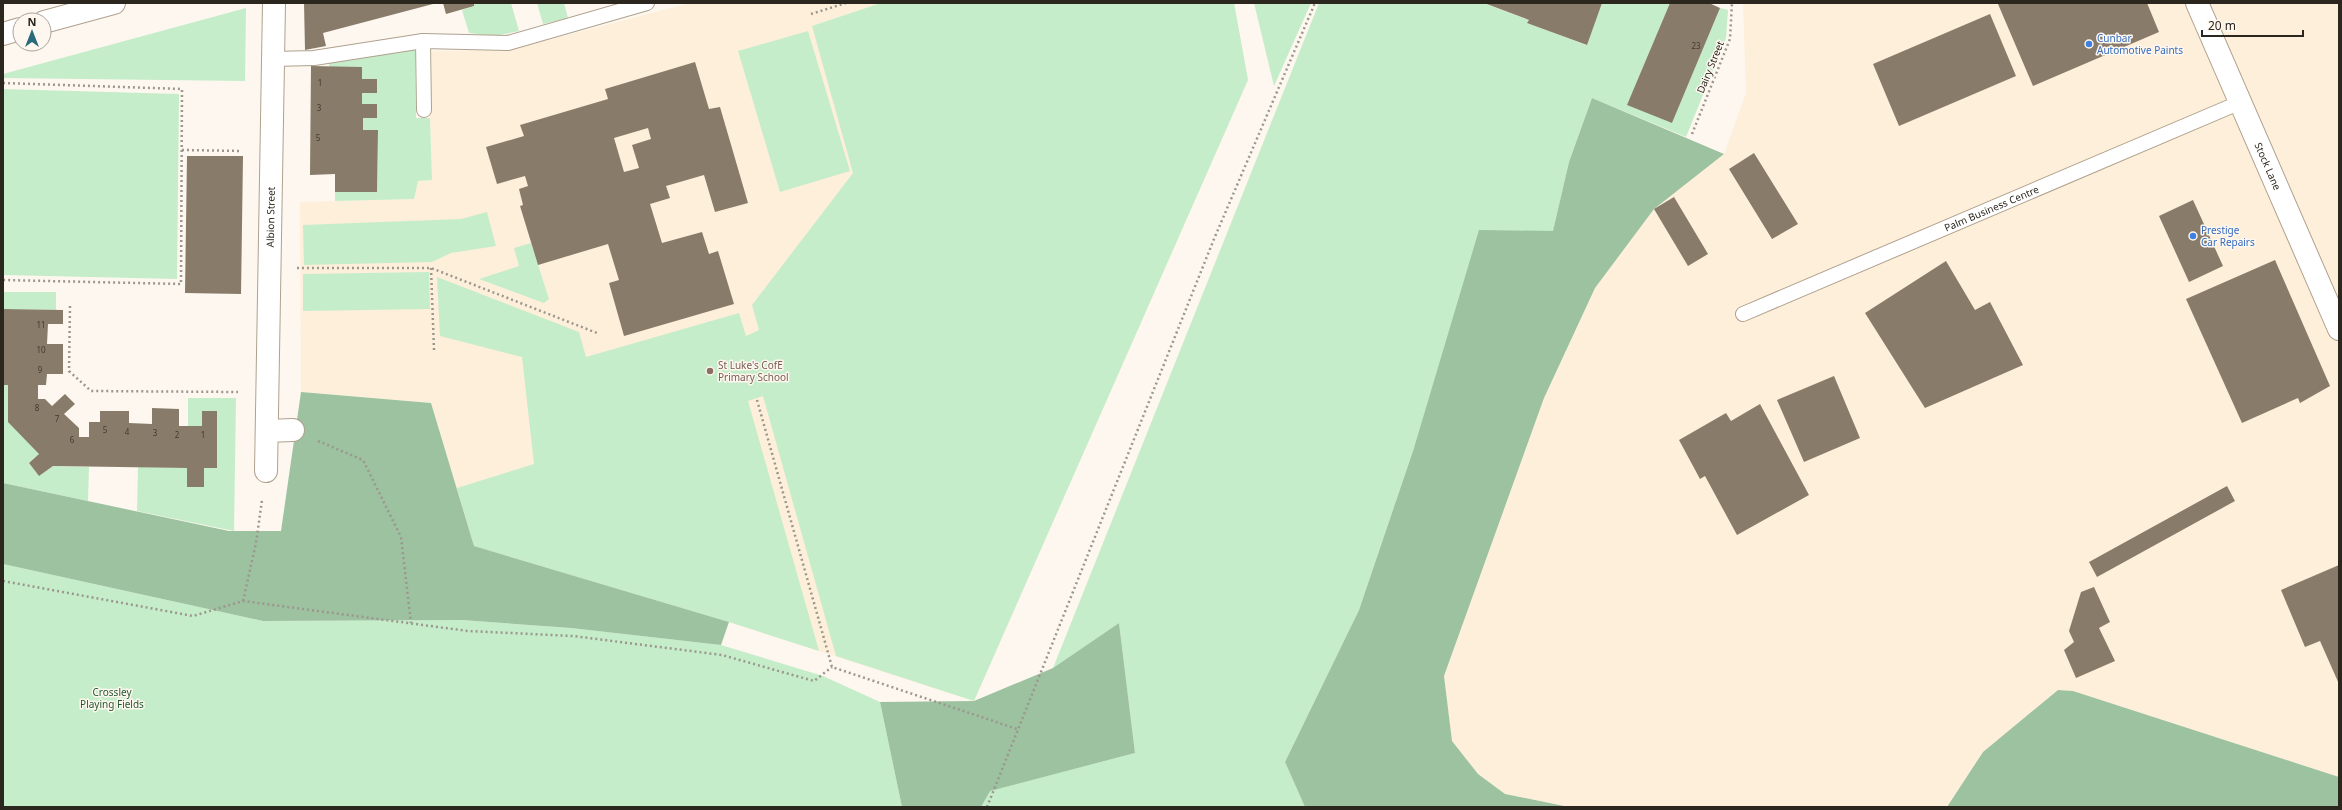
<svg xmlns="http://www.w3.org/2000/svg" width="2342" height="810" font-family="'Noto Sans',sans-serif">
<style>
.built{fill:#feefda}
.green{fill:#c5edc9}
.forest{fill:#9cc2a0}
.building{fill:#887b69;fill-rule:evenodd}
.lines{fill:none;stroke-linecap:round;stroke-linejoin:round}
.service-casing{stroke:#afa18e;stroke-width:16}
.minor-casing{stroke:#afa18e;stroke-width:24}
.path{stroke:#9b968e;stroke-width:2.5;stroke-dasharray:2 3;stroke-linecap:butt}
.service{stroke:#fff;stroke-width:14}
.minor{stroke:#fff;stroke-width:22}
.shop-dot{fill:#3f7fe0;stroke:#fdf7ef;stroke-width:1.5}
.education-dot{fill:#8d6e63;stroke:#fdf7ef;stroke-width:1.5}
.labels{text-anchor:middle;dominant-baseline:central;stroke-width:3;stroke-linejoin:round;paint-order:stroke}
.number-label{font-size:8px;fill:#423b31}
.shop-label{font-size:10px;fill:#366cbe;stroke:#fdf7ef;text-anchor:start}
.street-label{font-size:10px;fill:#2b261e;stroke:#fdf7ef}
.education-label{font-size:10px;fill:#785e54;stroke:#fdf7ef;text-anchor:start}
.park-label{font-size:10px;fill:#20592d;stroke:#fdf7ef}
</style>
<rect width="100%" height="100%" fill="#fdf7ef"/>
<!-- built -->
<path class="built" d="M 690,3 L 1234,3 L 1248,80 L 974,701 L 729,622 L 474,546 L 431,403 L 301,392 L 300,202 L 414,199 L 417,181 L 432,180 L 430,118 L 432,51 L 510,50 Z
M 1743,3 L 2339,3 L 2339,777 L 2073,691 L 2058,690 L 1983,752 L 1947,807 L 1569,807 L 1505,794 L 1478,774 L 1452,741 L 1444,676 L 1544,398 L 1595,288 L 1654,209 L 1724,154 L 1746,93 Z"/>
<!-- green -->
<path class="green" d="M 474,3 L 511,3 L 519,31 L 495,36 L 469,33 L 462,10 L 474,6 Z
M 537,3 L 564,3 L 568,18 L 543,24 Z
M 881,3 L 1234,3 L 1248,80 L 974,701 L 836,656 L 763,396 L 748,401 L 819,651 L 729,622 L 474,546 L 457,488 L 534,464 L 522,357 L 440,336 L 437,277 L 579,332 L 586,357 L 739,313 L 746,336 L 759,330 L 752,305 L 853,173 L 812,26 Z
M 1254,3 L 1311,3 L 1274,86 Z
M 1319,3 L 1483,3 L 1529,20 L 1528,23 L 1586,45 L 1602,3 L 1670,3 L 1628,105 L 1672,123 L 1720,8 L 1728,10 L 1726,38 L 1686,137 L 1592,98 L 1569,162 L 1553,232 L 1414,448 L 1359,610 L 1285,762 L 1305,807 L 981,807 L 989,791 L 1135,753 L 1119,623 L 1053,668 Z
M 246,8 L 245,81 L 3,78 L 3,74 Z
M 808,31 L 850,171 L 780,192 L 738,51 Z
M 415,47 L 416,118 L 430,118 L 432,180 L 418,181 L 414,199 L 335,201 L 335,192 L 377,192 L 378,130 L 363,130 L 363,118 L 377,118 L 377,105 L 362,104 L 362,93 L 377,93 L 377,79 L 362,79 L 362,67 L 329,67 L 329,63 Z
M 3,89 L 179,94 L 177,279 L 3,275 Z
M 487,212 L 496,246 L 451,253 L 432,262 L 304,265 L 303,225 L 461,219 Z
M 531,243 L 549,299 L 544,303 L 479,279 L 519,266 L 514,248 Z
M 429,272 L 430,309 L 303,311 L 303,274 Z
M 3,292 L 56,292 L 56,310 L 3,309 Z
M 3,385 L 8,385 L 39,454 L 29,463 L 39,476 L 53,466 L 89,467 L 88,501 L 3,483 Z
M 188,398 L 236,398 L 234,531 L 137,511 L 138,467 L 187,468 L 188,486 L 204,487 L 204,468 L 217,468 L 217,411 L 202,411 L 202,426 L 188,426 Z
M 3,564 L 263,621 L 462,620 L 571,628 L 721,645 L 823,676 L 880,702 L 902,807 L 3,807 Z"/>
<!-- forest -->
<path class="forest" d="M 1592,98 L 1724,154 L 1654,209 L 1595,288 L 1544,398 L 1444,676 L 1452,741 L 1478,774 L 1505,794 L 1569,807 L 1305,807 L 1285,762 L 1359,610 L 1414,448 L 1479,230 L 1553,231 L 1569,162 Z
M 301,392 L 431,403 L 474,546 L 729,622 L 721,645 L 571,628 L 462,620 L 263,621 L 3,564 L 3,483 L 229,531 L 281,531 Z
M 1119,623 L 1135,753 L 990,791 L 981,807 L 902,807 L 880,702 L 974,701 L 1053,668 Z
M 2058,690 L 2073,691 L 2339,777 L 2339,807 L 1947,807 L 1983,752 Z"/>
<!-- building -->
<path class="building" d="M 304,3 L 433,3 L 433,4 L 323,33 L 326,46 L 305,50 Z
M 443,3 L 474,3 L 474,6 L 446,14 Z
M 1484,3 L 1602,3 L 1587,45 L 1527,23 L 1529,20 Z
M 1670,3 L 1709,3 L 1720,8 L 1672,123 L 1627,105 Z
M 2001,3 L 2147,3 L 2159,32 L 2033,86 L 1998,4 Z
M 1990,14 L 2016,76 L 1899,126 L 1873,64 Z
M 695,62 L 709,109 L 720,107 L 748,203 L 715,212 L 704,175 L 666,186 L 670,198 L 650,204 L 662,243 L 702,232 L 709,254 L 718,251 L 734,304 L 624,336 L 609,283 L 619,280 L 608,244 L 538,265 L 520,206 L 523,205 L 519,189 L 528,186 L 525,176 L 497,184 L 486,147 L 524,136 L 520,125 L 608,99 L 605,89 ZM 648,128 L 651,139 L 632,145 L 639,168 L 624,172 L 614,138 Z
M 311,66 L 362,67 L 362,79 L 377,79 L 377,93 L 362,93 L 362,104 L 377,104 L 377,118 L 363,118 L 363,130 L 378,130 L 377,192 L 335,192 L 335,174 L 310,175 Z
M 1754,153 L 1798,224 L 1772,239 L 1729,169 Z
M 187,156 L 243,156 L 241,294 L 185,293 Z
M 1674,197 L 1708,254 L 1688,266 L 1654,209 Z
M 2193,200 L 2223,266 L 2189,282 L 2159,216 Z
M 2275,260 L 2330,386 L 2300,403 L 2298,398 L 2242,423 L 2186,299 Z
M 1946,261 L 1975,310 L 1990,302 L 2023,365 L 1925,408 L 1865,313 Z
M 3,309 L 63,310 L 63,324 L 48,324 L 47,344 L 63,344 L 63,374 L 47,374 L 46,385 L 38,385 L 38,399 L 45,399 L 52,406 L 65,394 L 75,404 L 64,414 L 79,428 L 79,437 L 89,437 L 89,422 L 100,422 L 100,411 L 129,411 L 129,423 L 152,424 L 152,408 L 179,409 L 179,426 L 202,426 L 202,411 L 217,411 L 217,468 L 204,468 L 204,487 L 187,487 L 187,468 L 53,466 L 39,476 L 29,463 L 39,454 L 8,422 L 8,385 L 3,385 Z
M 1834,376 L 1860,438 L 1804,462 L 1777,400 Z
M 1760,404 L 1809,495 L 1737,535 L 1705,476 L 1700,479 L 1679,440 L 1726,413 L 1731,421 Z
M 2227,486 L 2235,501 L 2097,577 L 2089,562 Z
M 2339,565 L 2339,684 L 2320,641 L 2305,647 L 2281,590 Z
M 2094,587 L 2110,622 L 2099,628 L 2115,661 L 2076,678 L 2064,650 L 2074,642 L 2069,631 L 2081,592 Z"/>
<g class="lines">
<defs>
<g id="service">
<path d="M 423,41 L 424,110"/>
<path d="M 272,59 L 314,58 L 423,41 L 508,43 L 647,3"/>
<path id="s1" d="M 1743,314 L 2241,102"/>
</g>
<g id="minor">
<path id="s2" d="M 2197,3 L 2339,329"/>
<path d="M 44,22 L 114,3"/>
<path d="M 3,34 L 20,29"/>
<path d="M 267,431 L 293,430"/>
<path id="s3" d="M 266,471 L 274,3"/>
</g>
</defs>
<!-- service casing -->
<use href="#service" class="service-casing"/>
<!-- minor casing -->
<use href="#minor" class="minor-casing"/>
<!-- path -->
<path class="path" d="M 811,14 L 846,3
M 3,83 L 182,89 L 181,284 L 3,280
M 1692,134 L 1730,39 L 1732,3
M 182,150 L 242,151
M 297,268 L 431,268 L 597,333
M 431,268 L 434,350
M 70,306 L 69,371 L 91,391 L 238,392
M 757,400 L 832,667 L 1017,729
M 318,441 L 363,460 L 401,537 L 411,623
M 3,581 L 193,616 L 243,601 L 468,631 L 573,636 L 722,655 L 814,681 L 832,667
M 243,601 L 256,543 L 262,500
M 987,807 L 1214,239 L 1315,3"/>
<!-- service -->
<use href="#service" class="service"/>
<!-- minor -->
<use href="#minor" class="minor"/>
</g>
<!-- markers -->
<g class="shop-dot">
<circle cx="2089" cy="44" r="4"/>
<circle cx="2193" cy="236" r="4"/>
</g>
<circle class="education-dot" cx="710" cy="371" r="4"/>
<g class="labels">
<!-- number labels -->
<g class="number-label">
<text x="1696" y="45">23</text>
<text x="320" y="82">1</text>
<text x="319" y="107">3</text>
<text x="318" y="137">5</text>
<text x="41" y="324">11</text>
<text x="41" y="349">10</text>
<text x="40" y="369">9</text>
<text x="37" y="407">8</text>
<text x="57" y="418">7</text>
<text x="105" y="429">5</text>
<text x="127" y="431">4</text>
<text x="155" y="432">3</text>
<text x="177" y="434">2</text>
<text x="203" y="434">1</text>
<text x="72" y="439">6</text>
</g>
<!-- shop labels -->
<g class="shop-label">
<text x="2097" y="38">Cunbar<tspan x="2097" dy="12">Automotive Paints</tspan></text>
<text x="2201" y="230">Prestige<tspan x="2201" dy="12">Car Repairs</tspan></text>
</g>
<!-- street labels -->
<g class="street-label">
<text transform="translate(1710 67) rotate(-68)">Dairy Street</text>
<text stroke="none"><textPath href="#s2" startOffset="178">Stock Lane</textPath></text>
<text stroke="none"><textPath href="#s1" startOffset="270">Palm Business Centre</textPath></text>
<text stroke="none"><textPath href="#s3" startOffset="254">Albion Street</textPath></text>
</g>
<!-- education labels -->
<g class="education-label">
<text x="718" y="365">St Luke's CofE<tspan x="718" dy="12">Primary School</tspan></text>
</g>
<!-- park labels -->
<g class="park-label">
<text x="112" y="692">Crossley<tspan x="112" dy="12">Playing Fields</tspan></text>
</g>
</g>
<!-- border -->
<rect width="2342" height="810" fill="none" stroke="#2b261e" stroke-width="8"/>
<!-- north arrow -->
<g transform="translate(32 32)"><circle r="19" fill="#fdf7ef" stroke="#a9a39b"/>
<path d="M0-3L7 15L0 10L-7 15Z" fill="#296a7d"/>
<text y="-6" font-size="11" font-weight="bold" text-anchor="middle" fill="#2b261e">N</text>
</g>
<!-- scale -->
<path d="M2202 30v6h101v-6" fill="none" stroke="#2b261e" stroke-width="2"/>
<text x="2208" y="30" font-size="12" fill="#2b261e" stroke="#fdf7ef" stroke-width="3" paint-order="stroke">20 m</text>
</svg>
